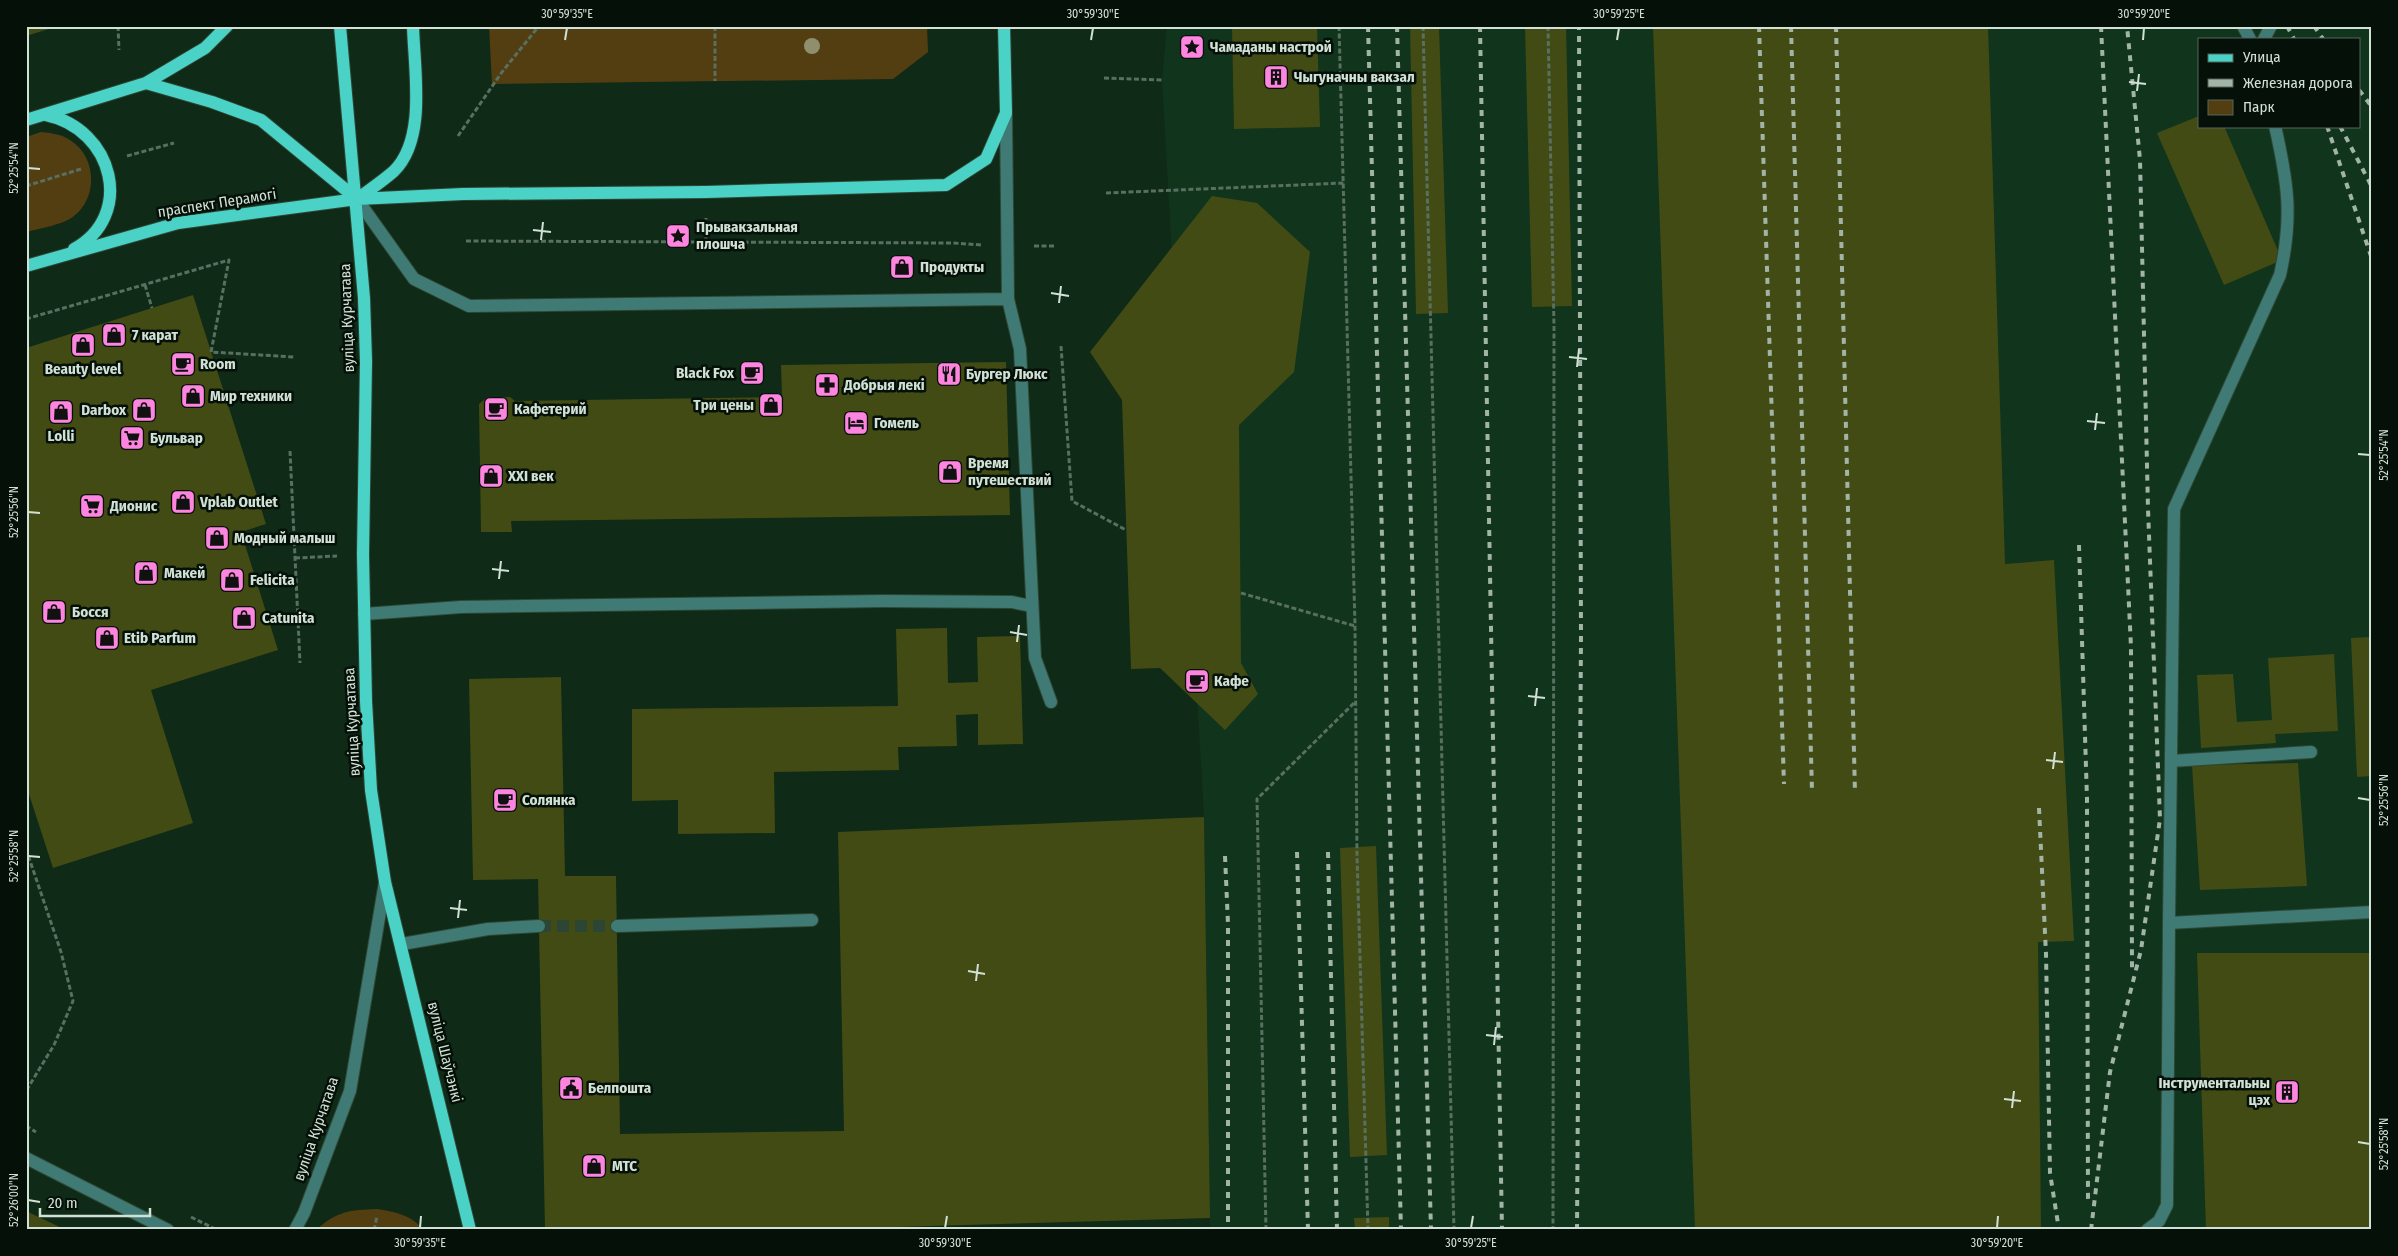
<svg xmlns="http://www.w3.org/2000/svg" width="2398" height="1256" font-family="'Fira Sans Condensed',sans-serif">
<style>
.built{fill:#11341d;fill-rule:evenodd}
.green{fill:#533e12}
.building{fill:#434b14}
.lines{fill:none;stroke-linecap:round;stroke-linejoin:round}
.minor-tunnel{stroke:#2c4534;stroke-width:12;stroke-dasharray:12 6;stroke-linecap:butt}
.minor-casing{stroke:#2e4735;stroke-width:14}
.major-casing{stroke:#2e4735;stroke-width:14}
.path{stroke:#596f5f;stroke-width:3;stroke-dasharray:5 2.5;stroke-linecap:butt}
.minor{stroke:#407a74;stroke-width:12}
.major{stroke:#4bd2c6;stroke-width:12}
.rail{stroke:#a1b4a6;stroke-width:4;stroke-dasharray:6 6;stroke-linecap:butt}
.tree{fill:#908f6d}
.ticks{fill:none;stroke:#d1e1d5;stroke-width:2}
.labels{text-anchor:middle;dominant-baseline:central;stroke-width:5;stroke-linejoin:round;paint-order:stroke}
.poi-label{font-size:15px;font-weight:bold;fill:#d1e1d5;stroke:#051008;text-anchor:start}
.street-label{font-size:15px;fill:#d1e1d5;stroke:#051008}
.neatline{fill:none;stroke:#d1e1d5;stroke-width:2}
.ticks-label{font-size:12px;text-anchor:middle;fill:#d1e1d5}
</style>
<rect width="100%" height="100%" fill="#0f2a17"/>
<!-- built -->
<path class="built" d="M 1167,26 L 2372,26 L 2372,1230 L 1210,1230 L 1204,817 L 1162,80 ZM 2199,39 L 2359,39 L 2359,126 L 2199,126 Z"/>
<!-- green -->
<path class="green" d="M 489,26 L 927,26 L 928,52 L 893,79 L 492,84 Z
M 41,132 C 51,133 61,134 70,140 C 97,157 98,197 74,216 C 65,224 39,229 26,232 L 26,137 Z
M 377,1209 C 396,1212 411,1215 424,1230 L 316,1230 C 337,1211 350,1210 377,1209 Z"/>
<!-- building -->
<path class="building" d="M 26,26 L 55,26 L 55,27 L 26,36 Z
M 1232,26 L 1317,26 L 1320,127 L 1234,129 Z
M 1410,26 L 1439,26 L 1448,313 L 1416,314 Z
M 1525,26 L 1566,26 L 1572,306 L 1532,307 Z
M 1653,26 L 1988,26 L 2005,564 L 2054,560 L 2074,941 L 2038,942 L 2041,1230 L 1695,1230 Z
M 2199,116 L 2199,126 L 2224,126 L 2282,260 L 2224,285 L 2157,133 Z
M 1212,196 L 1257,203 L 1310,252 L 1294,372 L 1239,425 L 1241,663 L 1258,694 L 1225,730 L 1160,668 L 1131,669 L 1122,400 L 1090,352 Z
M 193,295 L 266,524 L 241,532 L 278,650 L 151,690 L 193,823 L 53,868 L 26,785 L 26,348 Z
M 1006,362 L 1010,515 L 511,521 L 512,532 L 481,532 L 479,404 L 486,398 L 510,397 L 515,401 L 782,397 L 781,365 Z
M 756,369 L 757,377 L 748,378 L 748,370 Z
M 947,628 L 948,683 L 978,682 L 977,637 L 1020,636 L 1023,744 L 978,745 L 978,714 L 956,715 L 957,746 L 898,747 L 899,770 L 774,772 L 775,833 L 678,834 L 678,800 L 632,801 L 632,709 L 898,706 L 896,629 Z
M 2372,637 L 2372,776 L 2357,777 L 2351,638 Z
M 2334,654 L 2338,731 L 2275,734 L 2276,743 L 2201,748 L 2197,675 L 2233,674 L 2237,722 L 2272,720 L 2268,658 Z
M 561,677 L 565,876 L 616,876 L 620,1134 L 844,1131 L 838,832 L 1204,817 L 1210,1218 L 794,1230 L 545,1230 L 538,879 L 473,880 L 469,679 Z
M 2298,763 L 2307,886 L 2200,890 L 2192,765 Z
M 1376,846 L 1387,1155 L 1350,1157 L 1340,848 Z
M 2197,953 L 2372,953 L 2372,1230 L 2206,1230 Z
M 26,1211 L 66,1230 L 26,1230 Z
M 1389,1217 L 1389,1230 L 1355,1230 L 1354,1218 Z"/>
<g class="lines">
<!-- minor-tunnel -->
<path class="minor-tunnel" d="M 539,926 L 617,926"/>
<defs>
<path id="minor" d="M 2243,26 L 2250,39
M 2264,39 L 2271,26
M 357,199 L 414,279 L 469,306 L 1008,299 L 1006,113
M 1008,299 L 1020,349 L 1035,658 L 1051,702
M 364,614 L 461,607 L 882,601 L 1012,602 L 1031,606
M 2171,761 L 2311,752
M 2169,923 L 2174,509 L 2280,275 C 2293,217 2288,183 2275,126
M 617,926 L 812,920
M 402,944 L 488,929 L 539,926
M 26,1158 L 168,1230
M 295,1230 L 304,1213 L 350,1091 L 385,882
M 2147,1230 L 2159,1221 L 2167,1205 L 2169,923 L 2372,912"/>
<path id="major" d="M 340,26 L 364,298 L 366,361 L 363,555 L 366,701 L 371,790 L 385,882 L 470,1230
M 146,83 L 212,102 L 261,120 L 357,199
M 46,115 C 114,129 135,216 74,249
M 26,120 L 146,83 L 205,48 L 227,26
M 357,199 C 369,190 383,181 394,171 C 427,139 414,69 413,26
M 26,266 L 178,223 L 357,199 L 463,194 L 706,192 L 946,185 L 986,159 L 1006,113 L 1004,26"/>
</defs>
<!-- minor casing -->
<use href="#minor" class="minor-casing"/>
<!-- major casing -->
<use href="#major" class="major-casing"/>
<!-- path -->
<path class="path" d="M 118,26 L 119,50
M 715,26 L 715,81
M 1339,26 L 1355,626 L 1357,855 L 1368,1230
M 1423,26 L 1454,1230
M 1548,26 L 1554,327 L 1553,1230
M 1104,78 L 1162,80
M 458,136 L 502,72 L 539,26
M 127,156 L 174,143
M 26,186 L 81,169
M 1106,193 L 1344,183
M 466,241 L 953,243 L 982,245
M 706,242 L 706,218
M 1034,246 L 1054,246
M 145,285 L 152,308
M 26,319 L 229,260 L 211,352 L 294,357
M 1061,346 L 1072,501 L 1126,530
M 290,451 L 300,663
M 295,558 L 337,556
M 1241,593 L 1355,626
M 26,849 L 61,952 L 73,1001 L 54,1045 L 26,1091
M 26,1126 L 36,1132
M 191,1217 L 215,1229
M 374,1230 L 377,1216
M 1266,1230 L 1257,799 L 1355,702"/>
<!-- minor -->
<use href="#minor" class="minor"/>
<!-- major -->
<use href="#major" class="major"/>
<!-- rail -->
<path class="rail" d="M 1368,26 L 1401,1230
M 1397,26 L 1431,1230
M 1480,26 L 1502,1230
M 1759,26 L 1784,784
M 1791,26 L 1812,791
M 1836,26 L 1855,793
M 2101,26 L 2131,647 L 2132,971
M 2287,26 L 2294,39
M 2314,26 L 2323,39
M 2359,90 L 2372,107
M 2327,126 L 2372,259
M 2340,126 L 2372,187
M 2079,545 L 2087,799 L 2088,1202
M 2039,808 L 2046,954 L 2050,1173 L 2059,1230
M 1297,852 L 1308,1230
M 1328,852 L 1337,1230
M 1225,856 L 1228,924 L 1228,1230
M 1577,1230 L 1581,636 L 1579,26
M 2091,1230 L 2110,1072 L 2141,950 L 2160,819 L 2148,509 L 2140,160 L 2127,26"/>
</g>
<!-- trees -->
<circle class="tree" cx="812" cy="46" r="8"/>
<!-- ticks -->
<path class="ticks" d="M 565,40 L 567,28M 1091,40 L 1093,28M 1617,40 L 1619,28M 2143,40 L 2144,28M 2129,82 L 2146,84M 2137,91 L 2139,74M 28,168 L 40,169M 533,230 L 551,232M 541,240 L 543,222M 1051,293 L 1069,296M 1059,303 L 1061,286M 1569,357 L 1587,359M 1577,367 L 1579,349M 2087,421 L 2105,423M 2095,430 L 2097,413M 2358,454 L 2370,455M 28,512 L 40,513M 492,569 L 509,571M 499,579 L 501,561M 1010,632 L 1027,635M 1017,642 L 1019,625M 1528,696 L 1545,698M 1535,706 L 1537,688M 2046,760 L 2063,762M 2053,769 L 2055,752M 2358,798 L 2370,800M 28,856 L 40,857M 450,908 L 467,910M 458,918 L 460,900M 968,971 L 985,974M 976,981 L 978,964M 1486,1035 L 1503,1037M 1494,1045 L 1496,1027M 2004,1099 L 2021,1101M 2012,1108 L 2014,1091M 2358,1142 L 2370,1144M 28,1200 L 40,1202M 420,1228 L 421,1216M 945,1228 L 947,1216M 1471,1228 L 1473,1216M 1997,1228 L 1998,1216"/>
<!-- icons -->
<defs>
<symbol id="sight-square" viewBox="-11 -11 22 22"><rect x="-9" y="-9" width="18" height="18" rx="4" fill="#fe85df" stroke="#051008"/><path d="M0-6L1.8-2.2L6-1.7L2.9 1.2L3.7 5.4L0 3.3L-3.7 5.4L-2.9 1.2L-6-1.7L-1.8-2.2Z" fill="#111"/></symbol>
<symbol id="building-square" viewBox="-11 -11 22 22"><rect x="-9" y="-9" width="18" height="18" rx="4" fill="#fe85df" stroke="#051008"/><path d="M-4-6H4V6H1V3H-1V6H-4ZM-2.5-4.3h1.7v1.8h-1.7ZM.8-4.3h1.7v1.8H.8ZM-2.5-1h1.7V.8h-1.7ZM.8-1h1.7V.8H.8Z" fill="#111"/></symbol>
<symbol id="shop-square" viewBox="-11 -11 22 22"><rect x="-9" y="-9" width="18" height="18" rx="4" fill="#fe85df" stroke="#051008"/><path d="M-5-2.5h2.3a2.7 3.5 0 0 1 5.4 0H5L5.5 6h-11ZM-1.5-2.5h3a1.5 2.3 0 0 0-3 0Z" fill="#111"/></symbol>
<symbol id="cafe-square" viewBox="-11 -11 22 22"><rect x="-9" y="-9" width="18" height="18" rx="4" fill="#fe85df" stroke="#051008"/><path d="M-5.5-4.5H6V0H3Q3 3.5 0 3.5H-2.5Q-5.5 3.5-5.5 0ZM3-3.2v2h1.7v-2ZM-6 4.5H4V6H-6Z" fill="#111"/></symbol>
<symbol id="restaurant-square" viewBox="-11 -11 22 22"><rect x="-9" y="-9" width="18" height="18" rx="4" fill="#fe85df" stroke="#051008"/><path d="M-5-6h1v4h1v-4h1v4h1v-4h1v5L-1.5 .5V6h-2V.5L-5-1ZM5-6V6H3V1.5H1.5Q1.5-4 5-6Z" fill="#111"/></symbol>
<symbol id="pharmacy-square" viewBox="-11 -11 22 22"><rect x="-9" y="-9" width="18" height="18" rx="4" fill="#fe85df" stroke="#051008"/><path d="M-2-6h4v4h4v4h-4v4h-4v-4h-4v-4h4Z" fill="#111"/></symbol>
<symbol id="hotel-square" viewBox="-11 -11 22 22"><rect x="-9" y="-9" width="18" height="18" rx="4" fill="#fe85df" stroke="#051008"/><path d="M-6-4.5h1.5V1H6V5H4.5V3h-9V5H-6ZM-4 0a1.8 1.8 0 1 1 3.6 0ZM.5 0V-2.5h3Q6-2.5 6 0Z" fill="#111"/></symbol>
<symbol id="supermarket-square" viewBox="-11 -11 22 22"><rect x="-9" y="-9" width="18" height="18" rx="4" fill="#fe85df" stroke="#051008"/><path d="M-6-5.5h2.5l.6 2H6L4.5 2H-2.5L-4.4-4H-6ZM-1.5 3.2a1.3 1.3 0 1 0 .1 0ZM3 3.2a1.3 1.3 0 1 0 .1 0Z" fill="#111"/></symbol>
<symbol id="civic-square" viewBox="-11 -11 22 22"><rect x="-9" y="-9" width="18" height="18" rx="4" fill="#fe85df" stroke="#051008"/><path d="M-.6-6.5H3V-4.5H.6V-3L4-1V1h2V6H-6V1h2V-1L-.6-3ZM-1.2 2.5V6h2.4V2.5Z" fill="#111"/></symbol>
</defs>
<g fill-rule="evenodd">
<use href="#sight-square" x="1178" y="33" width="28" height="28"/>
<use href="#building-square" x="1262" y="63" width="28" height="28"/>
<use href="#sight-square" x="664" y="222" width="28" height="28"/>
<use href="#shop-square" x="888" y="253" width="28" height="28"/>
<use href="#shop-square" x="100" y="321" width="28" height="28"/>
<use href="#shop-square" x="69" y="331" width="28" height="28"/>
<use href="#cafe-square" x="169" y="350" width="28" height="28"/>
<use href="#cafe-square" x="738" y="359" width="28" height="28"/>
<use href="#restaurant-square" x="935" y="360" width="28" height="28"/>
<use href="#pharmacy-square" x="813" y="371" width="28" height="28"/>
<use href="#shop-square" x="179" y="382" width="28" height="28"/>
<use href="#shop-square" x="757" y="391" width="28" height="28"/>
<use href="#cafe-square" x="482" y="395" width="28" height="28"/>
<use href="#shop-square" x="130" y="396" width="28" height="28"/>
<use href="#shop-square" x="47" y="398" width="28" height="28"/>
<use href="#hotel-square" x="842" y="409" width="28" height="28"/>
<use href="#supermarket-square" x="118" y="424" width="28" height="28"/>
<use href="#shop-square" x="936" y="458" width="28" height="28"/>
<use href="#shop-square" x="477" y="462" width="28" height="28"/>
<use href="#shop-square" x="169" y="488" width="28" height="28"/>
<use href="#supermarket-square" x="78" y="492" width="28" height="28"/>
<use href="#shop-square" x="203" y="524" width="28" height="28"/>
<use href="#shop-square" x="132" y="559" width="28" height="28"/>
<use href="#shop-square" x="218" y="566" width="28" height="28"/>
<use href="#shop-square" x="40" y="598" width="28" height="28"/>
<use href="#shop-square" x="230" y="604" width="28" height="28"/>
<use href="#shop-square" x="93" y="624" width="28" height="28"/>
<use href="#cafe-square" x="1183" y="667" width="28" height="28"/>
<use href="#cafe-square" x="491" y="786" width="28" height="28"/>
<use href="#civic-square" x="557" y="1074" width="28" height="28"/>
<use href="#building-square" x="2273" y="1078" width="28" height="28"/>
<use href="#shop-square" x="580" y="1152" width="28" height="28"/>
</g>
<g class="labels">
<!-- poi labels -->
<g class="poi-label">
<text x="1210" y="47">Чамаданы настрой</text>
<text x="1294" y="77">Чыгуначны вакзал</text>
<text x="696" y="227">Прывакзальная<tspan x="696" dy="17">плошча</tspan></text>
<text x="920" y="267">Продукты</text>
<text x="132" y="335">7 карат</text>
<text x="200" y="364">Room</text>
<text x="83" y="369" text-anchor="middle">Beauty level</text>
<text x="734" y="373" text-anchor="end">Black Fox</text>
<text x="966" y="374">Бургер Люкс</text>
<text x="844" y="385">Добрыя лекі</text>
<text x="210" y="396">Мир техники</text>
<text x="754" y="405" text-anchor="end">Три цены</text>
<text x="514" y="409">Кафетерий</text>
<text x="126" y="410" text-anchor="end">Darbox</text>
<text x="874" y="423">Гомель</text>
<text x="61" y="436" text-anchor="middle">Lolli</text>
<text x="150" y="438">Бульвар</text>
<text x="968" y="463">Время<tspan x="968" dy="17">путешествий</tspan></text>
<text x="508" y="476">XXI век</text>
<text x="200" y="502">Vplab Outlet</text>
<text x="110" y="506">Дионис</text>
<text x="234" y="538">Модный малыш</text>
<text x="164" y="573">Макей</text>
<text x="250" y="580">Felicita</text>
<text x="72" y="612">Босся</text>
<text x="262" y="618">Catunita</text>
<text x="124" y="638">Etib Parfum</text>
<text x="1214" y="681">Кафе</text>
<text x="522" y="800">Солянка</text>
<text x="2270" y="1083" text-anchor="end">Інструментальны<tspan x="2270" dy="17">цэх</tspan></text>
<text x="588" y="1088">Белпошта</text>
<text x="612" y="1166">МТС</text>
</g>
<!-- street labels -->
<g class="street-label">
<text transform="translate(217 203) rotate(-9)">праспект Перамогі</text>
<text transform="translate(347 318) rotate(-92)">вуліца Курчатава</text>
<text transform="translate(352 722) rotate(-93)">вуліца Курчатава</text>
<text transform="translate(445 1052) rotate(76)">вуліца Шаўчэнкі</text>
<text transform="translate(316 1129) rotate(-71)">вуліца Курчатава</text>
</g>
</g>
<!-- border -->
<rect width="2398" height="1256" fill="none" stroke="#051008" stroke-width="55"/>
<!-- legend -->
<rect x="2198" y="38" width="162" height="90" fill="#051008" stroke="#57645a"/>
<rect x="2208" y="54" width="25" height="8" fill="#4bd2c6" stroke="#57645a"/>
<text x="2243" y="62" font-size="15" fill="#d1e1d5">Улица</text>
<rect x="2208" y="79" width="25" height="8" fill="#a1b4a6" stroke="#57645a"/>
<text x="2243" y="88" font-size="15" fill="#d1e1d5">Железная дорога</text>
<rect x="2208" y="100" width="25" height="15" fill="#533e12" stroke="#57645a"/>
<text x="2243" y="112" font-size="15" fill="#d1e1d5">Парк</text>
<!-- scale -->
<path d="M40 1208v8h110v-8" fill="none" stroke="#d1e1d5" stroke-width="2.5"/>
<text x="48" y="1208" font-size="15" fill="#d1e1d5" stroke="#051008" stroke-width="4" paint-order="stroke">20 m</text>
<rect x="28" y="28" width="2342" height="1200" class="neatline"/>
<g class="ticks-label">
<text x="567" y="18">30°59'35"E</text>
<text x="1093" y="18">30°59'30"E</text>
<text x="1619" y="18">30°59'25"E</text>
<text x="2144" y="18">30°59'20"E</text>
<text transform="translate(14 168) rotate(-90)" y="4">52°25'54"N</text>
<text transform="translate(2384 455) rotate(-90)" y="4">52°25'54"N</text>
<text transform="translate(14 512) rotate(-90)" y="4">52°25'56"N</text>
<text transform="translate(2384 800) rotate(-90)" y="4">52°25'56"N</text>
<text transform="translate(14 856) rotate(-90)" y="4">52°25'58"N</text>
<text transform="translate(2384 1144) rotate(-90)" y="4">52°25'58"N</text>
<text transform="translate(14 1200) rotate(-90)" y="4">52°26'00"N</text>
<text x="420" y="1247">30°59'35"E</text>
<text x="945" y="1247">30°59'30"E</text>
<text x="1471" y="1247">30°59'25"E</text>
<text x="1997" y="1247">30°59'20"E</text>
</g>
</svg>
